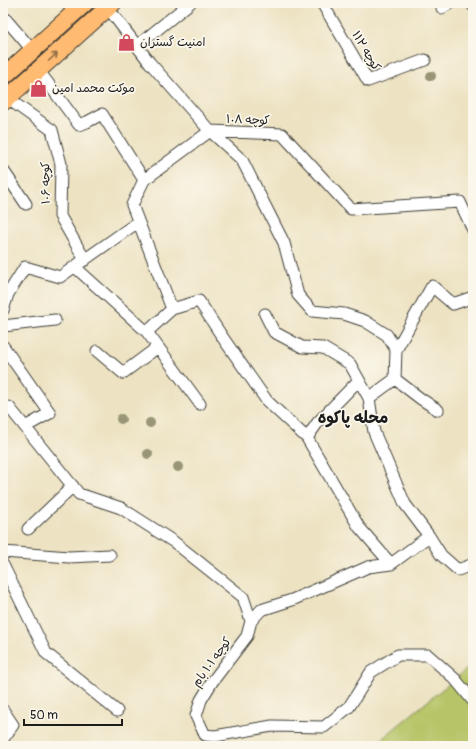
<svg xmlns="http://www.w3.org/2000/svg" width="476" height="749" font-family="Pangolin,'Playpen Sans Arabic',sans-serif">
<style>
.green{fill:#b7c568;stroke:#6a7042}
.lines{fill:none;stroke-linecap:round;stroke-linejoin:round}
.street-casing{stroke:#3b3a35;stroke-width:13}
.primary-casing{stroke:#3b3a35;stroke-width:19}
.street{stroke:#fff;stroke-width:11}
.primary{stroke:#ffbb71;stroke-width:17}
.tree{fill:#989676}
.oneway{stroke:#8e6c46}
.labels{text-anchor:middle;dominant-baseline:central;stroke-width:3.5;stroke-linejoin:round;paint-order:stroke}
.poi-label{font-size:12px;fill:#1c1c1c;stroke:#fbf7ec;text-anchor:start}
.street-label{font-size:12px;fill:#1c1c1c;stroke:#fbf7ec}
.district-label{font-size:16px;font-weight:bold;fill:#1c1c1c;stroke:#fbf7ec}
</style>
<rect width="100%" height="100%" fill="#fbf7ec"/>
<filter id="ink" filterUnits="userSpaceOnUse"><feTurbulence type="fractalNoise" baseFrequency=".025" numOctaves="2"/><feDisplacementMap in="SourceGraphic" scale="8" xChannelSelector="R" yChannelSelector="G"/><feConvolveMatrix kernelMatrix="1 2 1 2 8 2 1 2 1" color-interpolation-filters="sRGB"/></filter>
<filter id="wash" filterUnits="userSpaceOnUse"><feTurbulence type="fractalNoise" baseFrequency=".012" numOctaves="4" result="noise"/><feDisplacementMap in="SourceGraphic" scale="16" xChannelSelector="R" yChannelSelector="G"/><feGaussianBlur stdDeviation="0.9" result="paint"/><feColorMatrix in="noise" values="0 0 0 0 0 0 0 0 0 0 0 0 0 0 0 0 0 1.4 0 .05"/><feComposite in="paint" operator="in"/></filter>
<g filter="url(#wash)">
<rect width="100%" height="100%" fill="#ede3c3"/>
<!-- green -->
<path class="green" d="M 473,664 L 473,746 L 373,746 Z"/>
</g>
<g filter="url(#ink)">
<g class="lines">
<defs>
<path id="street" d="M 66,3 L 77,11
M 322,3 L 368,81 L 425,60
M 472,3 L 473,6
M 108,8 L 150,63 L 210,131 L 282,134 L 351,209 L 460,202 L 473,230
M 442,8 L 450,3
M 3,16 L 33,51
M 137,46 L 190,3
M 39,71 L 79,125 L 87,122 L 102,114 L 144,180
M 7,98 L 52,130 L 61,164 L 60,216 L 85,260
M 3,170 L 26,204
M 75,267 L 147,332 L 172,309
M 3,310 L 8,294 L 25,267 L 60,277 L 138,222
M 265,314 L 274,332 L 302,347 L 323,348 L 350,364 L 369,398 L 395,379 L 396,350
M 3,326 L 55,320
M 147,332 L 200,404
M 3,346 L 50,413 L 25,427
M 97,351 L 123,373 L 158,347
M 395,379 L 421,399 L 438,410
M 369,398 L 374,432 L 405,504 L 429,536 L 441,555 L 458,570 L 471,565 L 473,563
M 3,409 L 9,407 L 79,494 L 121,508 L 174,542 L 243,597 L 251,621 L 247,636 L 212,682 L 201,700 L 196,716 L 205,735 L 215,736 L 272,726 L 324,727 L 349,707 L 371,672 L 398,655 L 428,655 L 455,679 L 473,701
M 307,438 L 318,422 L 359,380
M 28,529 L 73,486
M 3,552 L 69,557 L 110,555
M 391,564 L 359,527 L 307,438 L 267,401 L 223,338 L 199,301 L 172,309 L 132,205 L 144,180 L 210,131 L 242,160 L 284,243 L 298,295 L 312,311 L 344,314 L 365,321 L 387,335 L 396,350 L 432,286 L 453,304 L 473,297
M 3,565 L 46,653 L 117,711
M 251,621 L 261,610 L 292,600 L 368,567 L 391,564 L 429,536
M 3,710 L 13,725 L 3,739"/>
<path id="primary" d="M 3,77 L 85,3
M 3,102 L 113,3"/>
</defs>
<!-- street casing -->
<use href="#street" class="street-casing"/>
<!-- primary casing -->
<use href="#primary" class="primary-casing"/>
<!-- street -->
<use href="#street" class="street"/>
<!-- primary -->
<use href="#primary" class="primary"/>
</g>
<!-- trees -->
<g class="tree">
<circle cx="431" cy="76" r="5"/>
<circle cx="121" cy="419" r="5"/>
<circle cx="150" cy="423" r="5"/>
<circle cx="148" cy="454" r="5"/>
<circle cx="178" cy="467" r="5"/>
</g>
<!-- one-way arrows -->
<defs><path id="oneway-shaft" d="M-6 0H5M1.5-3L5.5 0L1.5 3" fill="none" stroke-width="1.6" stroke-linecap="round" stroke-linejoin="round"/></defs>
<use class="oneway" href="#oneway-shaft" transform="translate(53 57) rotate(-42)"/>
</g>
<!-- icons -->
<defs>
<symbol id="shop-bare" viewBox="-9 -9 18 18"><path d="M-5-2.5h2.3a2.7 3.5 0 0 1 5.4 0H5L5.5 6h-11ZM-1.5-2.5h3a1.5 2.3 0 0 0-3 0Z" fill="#d1495b" stroke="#fbf7ec" stroke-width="2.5" paint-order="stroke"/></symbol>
</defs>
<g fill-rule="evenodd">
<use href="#shop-bare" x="114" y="30" width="25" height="25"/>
<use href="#shop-bare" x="26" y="76" width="25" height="25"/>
</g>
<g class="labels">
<!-- poi labels -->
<g class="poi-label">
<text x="140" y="42">امنیت گستران</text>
<text x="52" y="88">موکت محمد امین</text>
</g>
<!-- street labels -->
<g class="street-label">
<text transform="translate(366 51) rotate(59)">کوچه ۱۱۲</text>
<text transform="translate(248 120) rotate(2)">کوچه ۱۰۸</text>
<text transform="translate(46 183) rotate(-91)">کوچه ۱۰۶</text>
<text transform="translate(212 662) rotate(-54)">کوچه ۱۰۱ بام</text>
</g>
<!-- district labels -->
<g class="district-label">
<text x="353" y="418">محله پاکوه</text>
</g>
</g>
<!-- margin -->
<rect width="476" height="749" fill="none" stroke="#fbf7ec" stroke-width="16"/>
<!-- scale -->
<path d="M24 719v6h98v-6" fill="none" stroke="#1c1c1c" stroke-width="2"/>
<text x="30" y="719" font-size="12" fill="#1c1c1c" stroke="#fbf7ec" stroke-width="3" paint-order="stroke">50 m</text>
</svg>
